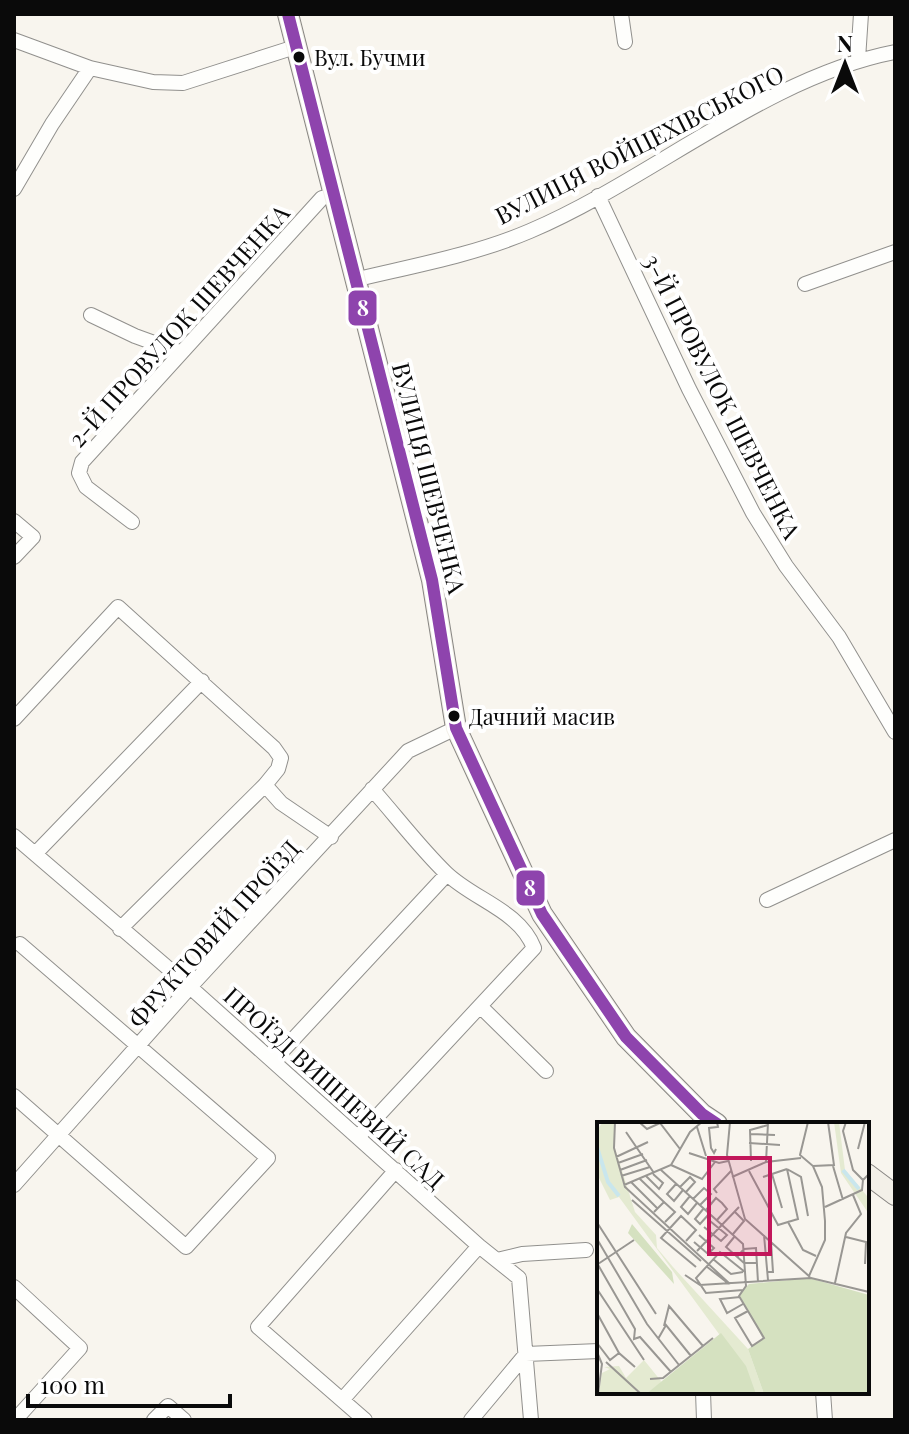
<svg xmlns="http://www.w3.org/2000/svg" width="909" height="1434" font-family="'Playfair Display',serif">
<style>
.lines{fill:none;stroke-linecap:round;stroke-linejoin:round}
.street-casing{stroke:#91908d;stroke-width:16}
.secondary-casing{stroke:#888683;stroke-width:22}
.street{stroke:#fefefc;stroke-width:14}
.secondary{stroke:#f3f0e8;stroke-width:20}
.bus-1-casing{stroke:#fff;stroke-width:18}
.bus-1{stroke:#8e44ad;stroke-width:12}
.bus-dot{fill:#0a0a0a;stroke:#fff;stroke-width:3}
.labels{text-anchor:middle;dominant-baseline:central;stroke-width:8;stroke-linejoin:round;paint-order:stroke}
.bus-label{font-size:22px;fill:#0a0a0a;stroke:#fff;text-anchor:start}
.street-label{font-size:24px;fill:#0a0a0a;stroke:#fff}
.inset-river{fill:none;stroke:#c9e6ed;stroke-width:4}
.inset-road{fill:none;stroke:#999793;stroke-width:2}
.view{fill:#c2185b;fill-opacity:0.15;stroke:#c2185b;stroke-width:4}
.inset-edge{fill:none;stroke:#0a0a0a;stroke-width:4}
.line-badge{stroke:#fff;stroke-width:3}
.badge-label{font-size:22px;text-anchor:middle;font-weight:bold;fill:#fff}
</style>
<rect width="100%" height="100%" fill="#f8f5ee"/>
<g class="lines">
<defs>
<path id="street" d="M 621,14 L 625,42
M 14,40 L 90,68 L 153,82 L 183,83 L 295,47
M 858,59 L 861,14
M 14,189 L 52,124 L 90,68
M 598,196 L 689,389 L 753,513 L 786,566 L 839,637 L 895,732
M 354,280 C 412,266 474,255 530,231 C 650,180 766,77 895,52
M 805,284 L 895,252
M 91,315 L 135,336 L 179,352
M 14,521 L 33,537 L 14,557
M 132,522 L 86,487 L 79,473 L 82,462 L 322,198 L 334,195
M 14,719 L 118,607 L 274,748 L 281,758 L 278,769 L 265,785 L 120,929
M 265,785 L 281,803 L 331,837
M 14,836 L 190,987 L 479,1246 L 519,1278 L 531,1420
M 35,854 L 202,681
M 767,900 L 895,840
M 480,1006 L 546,1071
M 273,1061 L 447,874
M 14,1096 L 186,1247 L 268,1158 L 20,944
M 359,1136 L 534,948 C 519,910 474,900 446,873 C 421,849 396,816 372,789
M 14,1185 L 190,987 L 408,751 L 456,728
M 497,1260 L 522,1254 L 586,1250
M 14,1287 L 80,1348 L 15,1420
M 703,1392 L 704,1420
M 823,1392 L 825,1420
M 342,1400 L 479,1246
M 154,1420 L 168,1406 L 184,1420
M 365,1420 L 258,1327 L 396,1170
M 471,1420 L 526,1354 L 599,1351"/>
<path id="secondary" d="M 288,14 L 432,580 L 456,728 L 542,914 L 626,1037 L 702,1114 L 717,1124
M 867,1174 L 895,1195"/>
</defs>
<!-- street casing -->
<use href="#street" class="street-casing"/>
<!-- secondary casing -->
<use href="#secondary" class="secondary-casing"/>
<!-- street -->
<use href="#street" class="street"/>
<!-- secondary -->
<use href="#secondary" class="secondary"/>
<defs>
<path id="bus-1" d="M 288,14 L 432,580 L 456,728 L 542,914 L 626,1037 L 702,1114 L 717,1124"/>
</defs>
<!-- bus-1 casing -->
<use href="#bus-1" class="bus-1-casing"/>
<!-- bus-1 -->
<use href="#bus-1" class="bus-1"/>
</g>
<!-- markers -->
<g class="bus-dot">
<circle cx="299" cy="57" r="7"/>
<circle cx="454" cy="716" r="7"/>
</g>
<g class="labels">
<!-- bus labels -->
<g class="bus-label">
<text x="314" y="57">Вул. Бучми</text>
<text x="469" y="716">Дачний масив</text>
</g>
<!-- street labels -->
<g class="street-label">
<text transform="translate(639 144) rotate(-27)">ВУЛИЦЯ ВОЙЦЕХІВСЬКОГО</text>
<text transform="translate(178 325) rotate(-48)">2-Й ПРОВУЛОК ШЕВЧЕНКА</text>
<text transform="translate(723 396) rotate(63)">3-Й ПРОВУЛОК ШЕВЧЕНКА</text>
<text transform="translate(430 478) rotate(76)">ВУЛИЦЯ ШЕВЧЕНКА</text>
<text transform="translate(213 933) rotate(-48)">ФРУКТОВИЙ ПРОЇЗД</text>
<text transform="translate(335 1087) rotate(42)">ПРОЇЗД ВИШНЕВИЙ САД</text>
</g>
</g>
<!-- overview -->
<g transform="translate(597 1122)">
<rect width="272" height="272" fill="#f8f5ee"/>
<path d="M 6,0 L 18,0 L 17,23 L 38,90 L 59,113 L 60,126 L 76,145 L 151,227 L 167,272 L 157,272 L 122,212 L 22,75 L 13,78 L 0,52 L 0,8 ZM 237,0 L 242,0 L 248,48 L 270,74 L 272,92 L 244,51 ZM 47,238 L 64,259 L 60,272 L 61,263 L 49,272 L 2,272 L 5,251 L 13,247 L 7,245 L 22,244 L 29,256 Z" fill="#e4ead1"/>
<path d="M 35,102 L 75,150 L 77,162 L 31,111 ZM 212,156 L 272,173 L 272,272 L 167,272 L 151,227 L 166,217 L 142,172 L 152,162 ZM 124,211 L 149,244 L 159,272 L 49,272 Z" fill="#d5e1c0"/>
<path class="inset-river" d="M 0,25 L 11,60 L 22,74M 246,48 L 262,67"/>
<path class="inset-road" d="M 18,0 L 17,26 L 28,65 L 133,162M 42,0 L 50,7 L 63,1 L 83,27M 133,0 L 130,33 L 148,97 L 213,155M 211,0 L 203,33 L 216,44 L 225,65 L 228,99 L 228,118 L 212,154M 249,0 L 246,9 L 256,48 L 266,58 L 272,52M 100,5 L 109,34M 29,10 L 57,51M 153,12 L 178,13M 152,21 L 183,23M 119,27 L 117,31 L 114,26 L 112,6 L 121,5 L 120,0M 261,27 L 268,0M 92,31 L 122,41 L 131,39M 19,35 L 51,20M 154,39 L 153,8 L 171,3M 169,40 L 171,1M 21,41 L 46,32M 74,43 L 105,57 L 118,40M 216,44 L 237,43 L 231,0M 236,44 L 246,78M 190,47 L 201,97 L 191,100M 190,47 L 204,55 L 211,94M 23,48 L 50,38M 64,48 L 146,122 L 149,164 L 142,174 L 167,216 L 155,224 L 138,196 L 151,189M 152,49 L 181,103 L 191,100 L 206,128 L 219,134M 175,52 L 185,86M 24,54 L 53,45M 49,54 L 62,67 L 66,61 L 56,52M 135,55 L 169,40 L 204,36M 166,55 L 190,47M 43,57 L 67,80 L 57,90M 34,60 L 60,86M 79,62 L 70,72 L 77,79 L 86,68M 27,63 L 74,43 L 93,10 L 105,0M 83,65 L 93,55 L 98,60 L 89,70M 120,71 L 117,67 L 134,49M 93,74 L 84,85 L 91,92 L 100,81M 96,77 L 107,66 L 114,72 L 103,83M 35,78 L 104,139M 67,80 L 78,90 L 68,100M 228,85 L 265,68 L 266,58M 107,86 L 98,97 L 103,102 L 112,92M 109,88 L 119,76 L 125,81 L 130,87 L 120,98M 1,102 L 59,192M 107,105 L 124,119 L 130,113 L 113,99M 136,112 L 147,99 L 137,89M 167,113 L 171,158M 138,114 L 129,125 L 147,141 L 160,141M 249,115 L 269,120 L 268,142M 0,117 L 50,202 L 82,243M 89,119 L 99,108 L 84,94 L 64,116 L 99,145M 97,120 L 111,132 L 117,126 L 102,113M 100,129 L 142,85M 140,135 L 147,127 L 159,126 L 161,160M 116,137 L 134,152 L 146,150M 0,141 L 38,207 L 37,217 L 43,215 L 74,250M 1,142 L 37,118M 109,144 L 132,162M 171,150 L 176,150 L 174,120M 88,153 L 103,163 L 214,156 L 272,170M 238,161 L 249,111 L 264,92 L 256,73M 0,167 L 47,238M 146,168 L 109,171 L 99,156 L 123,130 L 148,150M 143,175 L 123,177 L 130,191 L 146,182M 0,191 L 22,231 L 38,245M 67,204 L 72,184 L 106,224M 61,217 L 69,203 L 94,234M 0,221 L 13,238 L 22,231M 0,230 L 5,242 L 1,272M 9,240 L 44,272M 53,257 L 66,256 L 116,216"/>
<path class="view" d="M 112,36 L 173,36 L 173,132 L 112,132 Z"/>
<rect width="272" height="272" class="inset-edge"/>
</g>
<g class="line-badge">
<rect x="347" y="289" width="31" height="38" rx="8" fill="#8e44ad"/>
<rect x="515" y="869" width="31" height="38" rx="8" fill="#8e44ad"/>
</g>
<g class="badge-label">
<text x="363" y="316">8</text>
<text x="530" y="896">8</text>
</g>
<!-- border -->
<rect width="909" height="1434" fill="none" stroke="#0a0a0a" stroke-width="32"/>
<!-- north arrow -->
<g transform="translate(845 64)" stroke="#ffffff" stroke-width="6" paint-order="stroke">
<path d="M0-6L14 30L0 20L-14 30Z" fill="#0a0a0a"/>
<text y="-12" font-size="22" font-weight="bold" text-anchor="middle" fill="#0a0a0a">N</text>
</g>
<!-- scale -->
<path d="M28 1394v12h202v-12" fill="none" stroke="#0a0a0a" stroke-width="4"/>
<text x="40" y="1394" font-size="24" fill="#0a0a0a" stroke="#ffffff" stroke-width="6" paint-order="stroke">100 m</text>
</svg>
